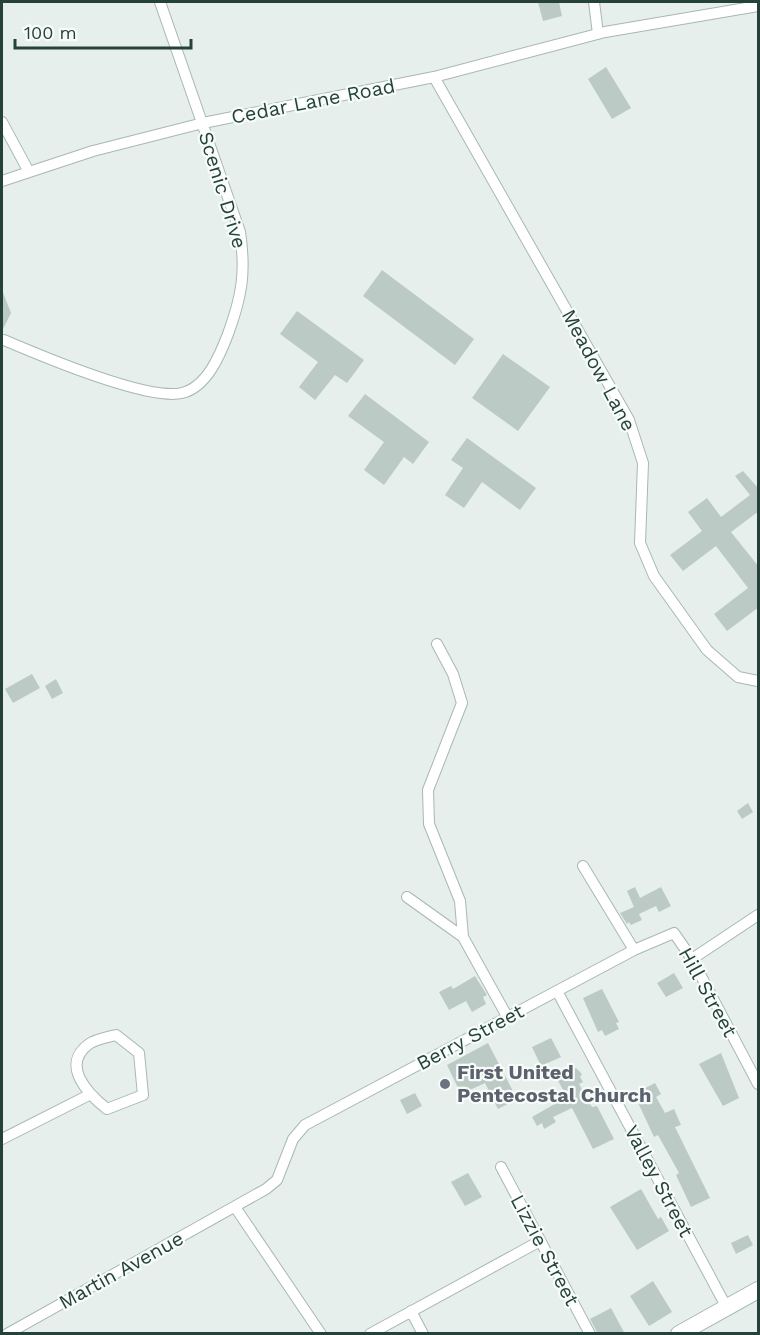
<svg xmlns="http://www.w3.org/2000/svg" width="760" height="1335" font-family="'Work Sans',sans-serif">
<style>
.building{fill:#bbcac4}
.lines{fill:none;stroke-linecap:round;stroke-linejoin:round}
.minor-casing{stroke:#a8b8b2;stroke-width:12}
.secondary-casing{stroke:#a4bbb3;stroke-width:18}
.minor{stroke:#fff;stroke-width:10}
.secondary{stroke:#fff;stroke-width:16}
.worship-dot{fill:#6b7280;stroke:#f7fbf9;stroke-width:2}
.labels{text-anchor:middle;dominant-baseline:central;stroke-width:4.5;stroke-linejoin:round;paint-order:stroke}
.street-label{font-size:20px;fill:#24423a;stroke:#f7fbf9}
.worship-label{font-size:20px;font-weight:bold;fill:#5b616d;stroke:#f7fbf9;text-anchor:start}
</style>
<rect width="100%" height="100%" fill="#e6efeb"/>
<!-- building -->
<path class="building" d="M 538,2 L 559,2 L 562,16 L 543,21 Z
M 606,67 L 631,108 L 612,119 L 588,79 Z
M 382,270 L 474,339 L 455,365 L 363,296 Z
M 2,290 L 11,313 L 2,331 Z
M 297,311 L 364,360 L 347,383 L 335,375 L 315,400 L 299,387 L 318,362 L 280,334 Z
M 503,354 L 550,387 L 518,431 L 472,398 Z
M 365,394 L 429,442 L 413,464 L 404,457 L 384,485 L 364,470 L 384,442 L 348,416 Z
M 467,438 L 536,488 L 520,510 L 482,482 L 464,508 L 445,495 L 463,468 L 451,460 Z
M 743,471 L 759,489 L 759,511 L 731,532 L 759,567 L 759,607 L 727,631 L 714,614 L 748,588 L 716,546 L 683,571 L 670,555 L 702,531 L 688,512 L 707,498 L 721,517 L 750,495 L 735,476 Z
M 32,674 L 40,688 L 13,703 L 5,689 Z
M 56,679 L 63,693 L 52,699 L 45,686 Z
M 748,803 L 753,812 L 742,819 L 737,811 Z
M 635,887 L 640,898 L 661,887 L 671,906 L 659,912 L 656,906 L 639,914 L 642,920 L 631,925 L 629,922 L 627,924 L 620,913 L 634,907 L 627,891 Z
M 674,973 L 683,988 L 666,997 L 657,983 Z
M 475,976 L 487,995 L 483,997 L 486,1004 L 472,1012 L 466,1001 L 449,1010 L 439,992 L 451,986 L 453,989 Z
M 602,989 L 619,1022 L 616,1023 L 619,1029 L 605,1036 L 602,1030 L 598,1032 L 583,998 Z
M 551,1038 L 561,1057 L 541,1066 L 532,1047 Z
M 488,1043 L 517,1099 L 498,1109 L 485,1083 L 461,1094 L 447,1065 Z
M 721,1053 L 739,1098 L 723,1106 L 699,1064 Z
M 576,1068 L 582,1074 L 580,1077 L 583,1082 L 579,1084 L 592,1107 L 597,1106 L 614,1139 L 593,1149 L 572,1108 L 553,1117 L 556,1122 L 544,1129 L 542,1123 L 537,1126 L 532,1117 L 567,1097 L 557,1079 Z
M 655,1083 L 661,1094 L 656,1097 L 665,1113 L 674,1109 L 681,1125 L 675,1127 L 710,1198 L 691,1207 L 676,1175 L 679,1173 L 658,1135 L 654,1137 L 634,1094 Z
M 415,1093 L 422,1106 L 407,1114 L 400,1100 Z
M 468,1173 L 482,1197 L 465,1206 L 451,1182 Z
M 641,1189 L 658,1219 L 661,1217 L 669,1231 L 637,1250 L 610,1207 Z
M 748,1235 L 753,1245 L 736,1254 L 731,1243 Z
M 653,1281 L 672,1312 L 649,1326 L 630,1296 Z
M 611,1308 L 625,1334 L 597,1332 L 590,1319 Z"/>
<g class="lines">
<defs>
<path id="minor" d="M 594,2 L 598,34
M 434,77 L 629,420 L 643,463 L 640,543 L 654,576 L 707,650 L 738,677 L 758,681
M 2,122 L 29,172
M 2,181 L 93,151 L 203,123 L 434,77 L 605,32 L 758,6
M 4,340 C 39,355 147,401 182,393 C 207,387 220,355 228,334 C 242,296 246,272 240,232 L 160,2
M 437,644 L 453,674 L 462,703 L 428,790 L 429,824 L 460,901 L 463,937 L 508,1018
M 583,866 L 634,950
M 407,897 L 463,937
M 692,959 L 758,915
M 557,991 L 727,1308
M 116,1035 L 139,1053 L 143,1095 L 107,1109 C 88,1094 60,1065 89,1044 C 96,1039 108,1037 116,1035 Z
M 2,1139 L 89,1095
M 501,1167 L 590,1334
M 235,1207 L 321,1334
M 411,1311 L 423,1334
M 7,1334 L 266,1189 L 277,1180 L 293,1139 L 305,1125 L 634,950 L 674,933 L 692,959 L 758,1084
M 370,1334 L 540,1241"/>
<path id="secondary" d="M 679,1334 L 758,1290"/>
</defs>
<!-- minor casing -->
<use href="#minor" class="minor-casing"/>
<!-- secondary casing -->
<use href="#secondary" class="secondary-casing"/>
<!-- minor -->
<use href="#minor" class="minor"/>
<!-- secondary -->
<use href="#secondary" class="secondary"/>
</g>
<!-- markers -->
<circle class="worship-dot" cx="445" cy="1084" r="6"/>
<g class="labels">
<!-- street labels -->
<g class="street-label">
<text transform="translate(313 101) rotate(-11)">Cedar Lane Road</text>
<text transform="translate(223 190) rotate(73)">Scenic Drive</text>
<text transform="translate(599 370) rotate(62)">Meadow Lane</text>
<text transform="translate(708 992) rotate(61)">Hill Street</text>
<text transform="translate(470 1037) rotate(-28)">Berry Street</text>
<text transform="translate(659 1181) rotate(62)">Valley Street</text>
<text transform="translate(545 1250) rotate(62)">Lizzie Street</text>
<text transform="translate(121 1270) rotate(-29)">Martin Avenue</text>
</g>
<!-- worship labels -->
<g class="worship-label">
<text x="457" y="1072">First United<tspan x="457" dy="23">Pentecostal Church</tspan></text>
</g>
</g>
<!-- border -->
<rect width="760" height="1335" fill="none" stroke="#24423a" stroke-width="6"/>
<!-- scale -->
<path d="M15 39v9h176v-9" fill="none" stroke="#24423a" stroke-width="3"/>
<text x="24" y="39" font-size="18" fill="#24423a" stroke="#f7fbf9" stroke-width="4.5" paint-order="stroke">100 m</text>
</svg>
